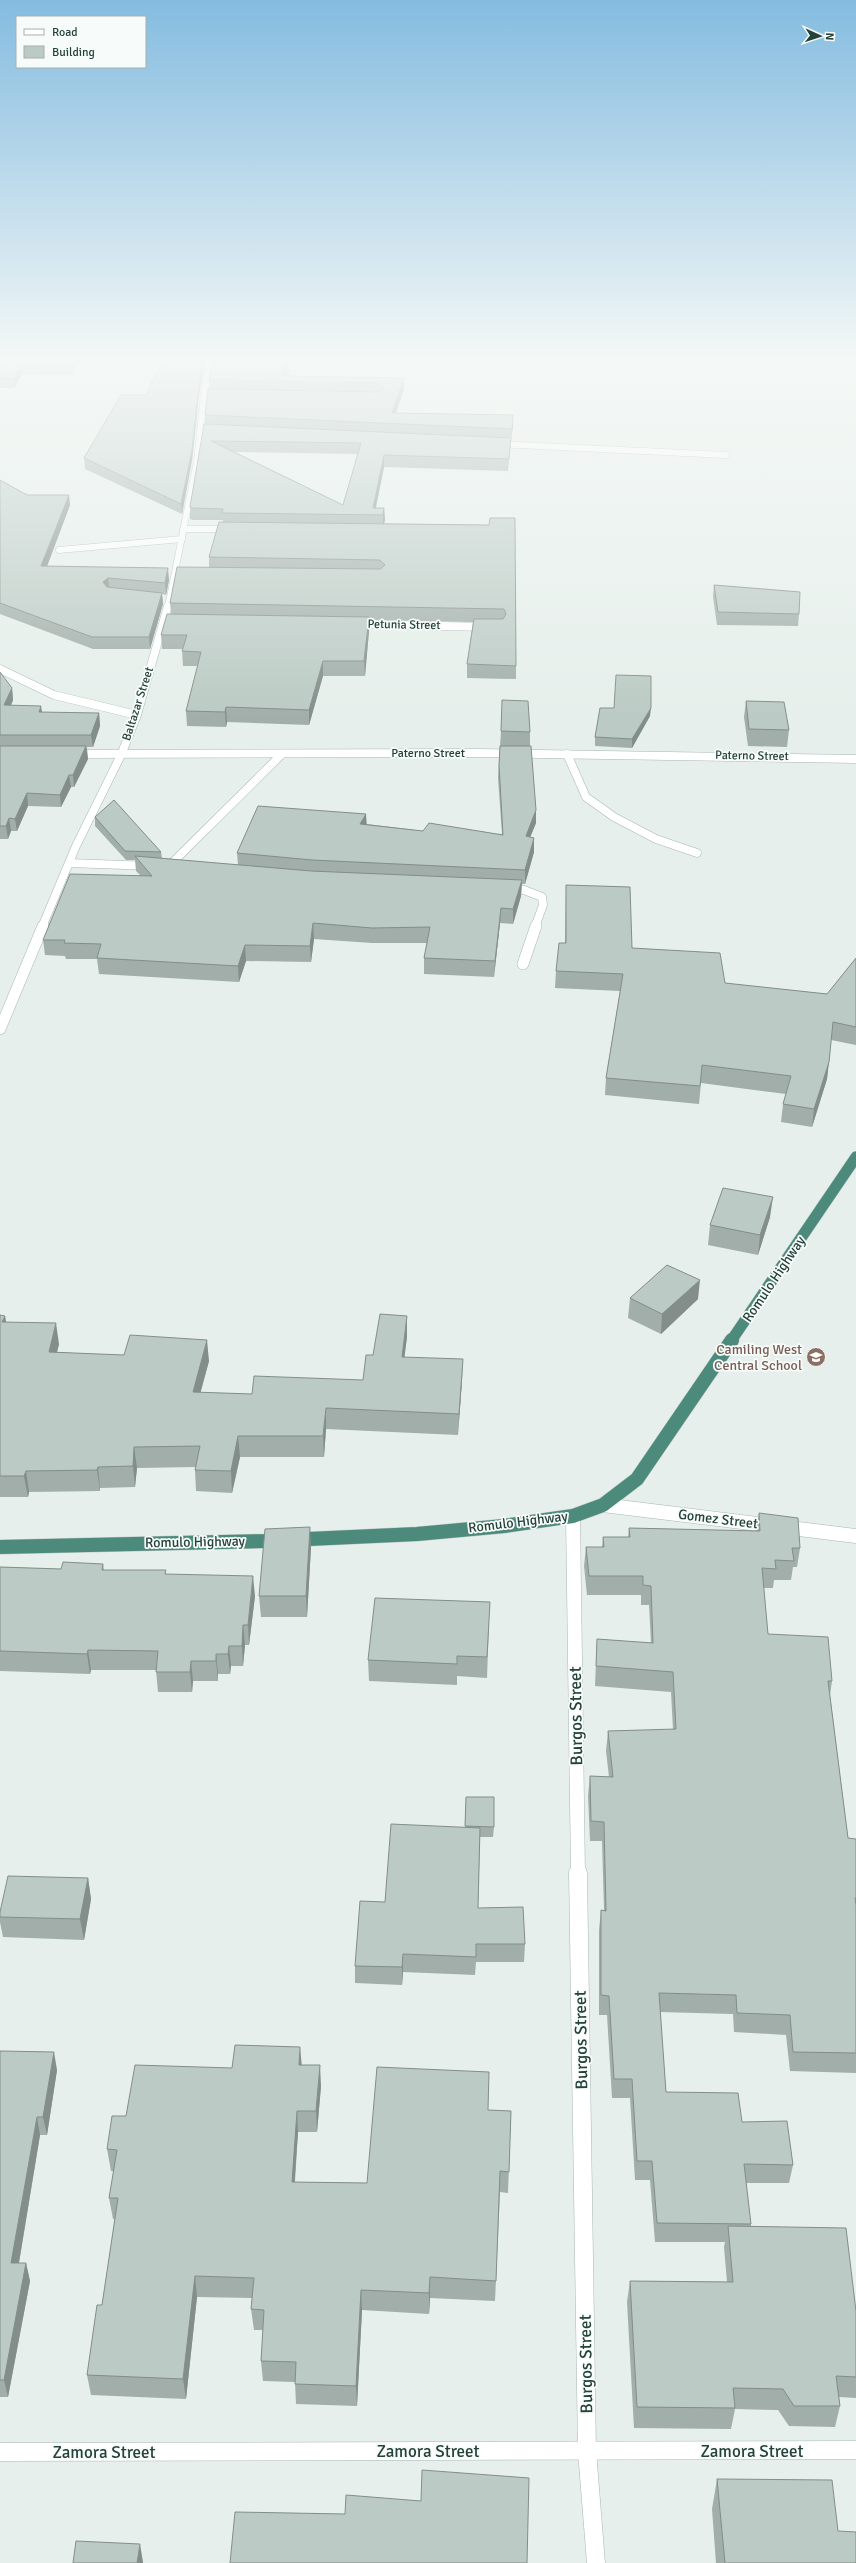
<svg xmlns="http://www.w3.org/2000/svg" width="856" height="2563" font-family="Signika,sans-serif">
<style>
.green{fill:#bfe0c8}
.lines{fill:none;stroke-linecap:round;stroke-linejoin:round}
.service-far1-casing{stroke:#a8b8b2;stroke-width:7}
.service-casing{stroke:#a8b8b2;stroke-width:9}
.minor-far4-casing{stroke:#a8b8b2;stroke-width:7}
.minor-far3-casing{stroke:#a8b8b2;stroke-width:9}
.minor-far2-casing{stroke:#a8b8b2;stroke-width:12}
.minor-far1-casing{stroke:#a8b8b2;stroke-width:15}
.minor-casing{stroke:#a8b8b2;stroke-width:19}
.tertiary-far2-casing{stroke:#a8b8b2;stroke-width:9}
.tertiary-far1-casing{stroke:#a8b8b2;stroke-width:15}
.tertiary-casing{stroke:#a8b8b2;stroke-width:19}
.trunk-far1-casing{stroke:#c2cac8;stroke-width:12}
.trunk-casing{stroke:#c2cac8;stroke-width:15}
.service-far1{stroke:#fff;stroke-width:6}
.service{stroke:#fff;stroke-width:8}
.minor-far4{stroke:#fff;stroke-width:6}
.minor-far3{stroke:#fff;stroke-width:8}
.minor-far2{stroke:#fff;stroke-width:11}
.minor-far1{stroke:#fff;stroke-width:14}
.minor{stroke:#fff;stroke-width:18}
.tertiary-far2{stroke:#fff;stroke-width:8}
.tertiary-far1{stroke:#fff;stroke-width:14}
.tertiary{stroke:#fff;stroke-width:18}
.trunk-far1{stroke:#4c8a7c;stroke-width:11}
.trunk{stroke:#4c8a7c;stroke-width:14}
.wall{fill:#a1aea9;fill-rule:evenodd}
.shaded-wall{fill:#838d89}
.building{fill:#bbcac4;stroke:#838d89;fill-rule:evenodd}
.labels{text-anchor:middle;dominant-baseline:central;stroke-width:3.5;stroke-linejoin:round;paint-order:stroke}
.far-street-label{font-size:12px;fill:#24423a;stroke:#f7fbf9}
.street-label{font-size:14px;fill:#24423a;stroke:#f7fbf9}
.education-label{font-size:14px;fill:#785e54;stroke:#f7fbf9;text-anchor:end}
.near-street-label{font-size:17px;fill:#24423a;stroke:#f7fbf9}
</style>
<rect width="100%" height="100%" fill="#e6efeb"/>
<!-- green -->
<path class="green" d="M 378,359 L 513,359 L 491,367 Z"/>
<g class="lines">
<defs>
<path id="service-far1" d="M 59,550 L 182,539"/>
<path id="service" d="M 168,867 L 282,754"/>
<path id="minor-far4" d="M 495,444 L 726,455
M 183,529 L 232,529
M 168,607 L 197,461 L 204,395 L 211,359"/>
<path id="minor-far3" d="M 353,624 L 488,627
M 0,669 L 54,695 L 137,715
M 567,754 L 586,797 L 614,817 L 656,839 L 697,853
M 69,863 L 152,866
M 505,889 L 524,890 L 542,897 L 543,905 L 535,927
M 42,927 L 76,846 L 121,755 L 137,715 L 168,606"/>
<path id="minor-far2" d="M 523,964 L 536,926
M 0,1029 L 43,926"/>
<path id="minor-far1" d="M 603,1505 L 856,1536"/>
<path id="minor" d="M 0,2452 L 856,2450"/>
<path id="tertiary-far2" d="M 71,754 L 478,753 L 856,759"/>
<path id="tertiary-far1" d="M 573,1516 L 578,1874"/>
<path id="tertiary" d="M 578,1873 L 587,2451 L 596,2563"/>
<path id="trunk-far1" d="M 731,1341 L 856,1157"/>
<path id="trunk" d="M 0,1547 L 265,1541 L 417,1534 L 504,1526 L 573,1516 L 603,1505 L 637,1479 L 732,1340"/>
</defs>
<!-- service-far1 casing -->
<use href="#service-far1" class="service-far1-casing"/>
<!-- service casing -->
<use href="#service" class="service-casing"/>
<!-- minor-far4 casing -->
<use href="#minor-far4" class="minor-far4-casing"/>
<!-- minor-far3 casing -->
<use href="#minor-far3" class="minor-far3-casing"/>
<!-- minor-far2 casing -->
<use href="#minor-far2" class="minor-far2-casing"/>
<!-- minor-far1 casing -->
<use href="#minor-far1" class="minor-far1-casing"/>
<!-- minor casing -->
<use href="#minor" class="minor-casing"/>
<!-- tertiary-far2 casing -->
<use href="#tertiary-far2" class="tertiary-far2-casing"/>
<!-- tertiary-far1 casing -->
<use href="#tertiary-far1" class="tertiary-far1-casing"/>
<!-- tertiary casing -->
<use href="#tertiary" class="tertiary-casing"/>
<!-- trunk-far1 casing -->
<use href="#trunk-far1" class="trunk-far1-casing"/>
<!-- trunk casing -->
<use href="#trunk" class="trunk-casing"/>
<!-- service-far1 -->
<use href="#service-far1" class="service-far1"/>
<!-- service -->
<use href="#service" class="service"/>
<!-- minor-far4 -->
<use href="#minor-far4" class="minor-far4"/>
<!-- minor-far3 -->
<use href="#minor-far3" class="minor-far3"/>
<!-- minor-far2 -->
<use href="#minor-far2" class="minor-far2"/>
<!-- minor-far1 -->
<use href="#minor-far1" class="minor-far1"/>
<!-- minor -->
<use href="#minor" class="minor"/>
<!-- tertiary-far2 -->
<use href="#tertiary-far2" class="tertiary-far2"/>
<!-- tertiary-far1 -->
<use href="#tertiary-far1" class="tertiary-far1"/>
<!-- tertiary -->
<use href="#tertiary" class="tertiary"/>
<!-- trunk-far1 -->
<use href="#trunk-far1" class="trunk-far1"/>
<!-- trunk -->
<use href="#trunk" class="trunk"/>
</g>
<!-- wall -->
<path class="wall" d="M 0,359 L 80,359 L 70,375 L 22,374 L 14,388 L 0,388 Z
M 163,359 L 206,359 L 199,394 L 192,460 L 182,514 L 85,469 L 84,458 L 146,395 Z
M 213,359 L 252,359 L 252,361 L 288,362 L 289,372 L 287,376 L 290,376 L 404,378 L 404,389 L 396,413 L 513,415 L 513,426 L 511,440 L 508,471 L 384,467 L 376,508 L 384,508 L 385,520 L 384,524 L 489,525 L 516,666 L 516,679 L 467,678 L 467,664 L 473,622 L 369,620 L 369,631 L 365,676 L 323,676 L 309,725 L 227,722 L 226,727 L 187,726 L 186,711 L 198,666 L 183,666 L 182,651 L 183,649 L 162,649 L 161,635 L 171,614 L 170,603 L 209,567 L 209,557 L 223,522 L 223,520 L 193,520 L 190,519 L 190,507 L 205,424 L 205,415 L 210,390 L 209,380 ZM 235,452 L 358,454 L 343,505 Z
M 0,480 L 27,495 L 70,505 L 47,566 L 169,580 L 166,595 L 162,594 L 163,604 L 150,649 L 93,649 L 0,614 Z
M 714,585 L 799,614 L 798,626 L 717,625 L 713,597 Z
M 0,672 L 12,688 L 13,700 L 11,705 L 42,713 L 99,713 L 100,726 L 93,747 L 87,747 L 88,759 L 74,787 L 71,787 L 61,807 L 28,806 L 17,831 L 11,831 L 8,839 L 0,839 Z
M 746,701 L 789,730 L 787,747 L 748,746 L 744,717 Z
M 650,716 L 632,748 L 595,746 L 595,737 Z
M 501,731 L 530,732 L 530,746 L 536,823 L 530,837 L 534,838 L 534,852 L 525,884 L 522,884 L 521,896 L 513,924 L 500,923 L 494,977 L 424,974 L 424,958 L 427,943 L 372,943 L 314,939 L 311,962 L 246,961 L 239,982 L 99,974 L 97,959 L 66,959 L 65,956 L 45,955 L 43,940 L 140,875 L 136,871 L 135,860 L 126,860 L 95,826 L 95,817 L 161,852 L 162,858 L 238,865 L 237,853 L 367,824 L 423,831 L 502,834 L 498,778 Z
M 566,885 L 632,948 L 725,983 L 827,994 L 856,958 L 856,1045 L 831,1040 L 827,1079 L 812,1127 L 781,1122 L 783,1104 L 786,1094 L 701,1083 L 699,1104 L 605,1095 L 606,1078 L 620,991 L 555,988 L 556,971 L 565,943 Z
M 770,1217 L 758,1255 L 708,1245 L 710,1225 Z
M 630,1298 L 698,1299 L 661,1334 L 628,1318 Z
M 0,1315 L 5,1316 L 6,1322 L 59,1344 L 57,1352 L 209,1361 L 200,1393 L 252,1394 L 363,1380 L 373,1355 L 407,1337 L 404,1357 L 462,1380 L 458,1435 L 326,1429 L 324,1457 L 240,1457 L 232,1493 L 196,1491 L 195,1470 L 195,1467 L 137,1468 L 135,1487 L 100,1488 L 100,1491 L 29,1492 L 28,1497 L 0,1497 Z
M 759,1513 L 800,1548 L 797,1567 L 793,1567 L 791,1580 L 774,1580 L 773,1588 L 763,1588 L 768,1634 L 832,1681 L 830,1695 L 848,1838 L 856,1841 L 856,2073 L 790,2071 L 786,2035 L 734,2032 L 733,2014 L 660,2012 L 666,2092 L 742,2122 L 793,2165 L 789,2183 L 746,2183 L 751,2224 L 751,2226 L 856,2311 L 856,2398 L 839,2397 L 840,2406 L 835,2427 L 789,2426 L 778,2410 L 735,2409 L 731,2429 L 634,2428 L 627,2302 L 630,2281 L 727,2282 L 724,2247 L 725,2242 L 655,2242 L 650,2180 L 635,2180 L 630,2098 L 612,2098 L 607,2015 L 599,2015 L 599,1930 L 601,1910 L 604,1910 L 602,1841 L 590,1841 L 588,1796 L 590,1776 L 609,1777 L 606,1751 L 608,1731 L 673,1730 L 671,1692 L 595,1686 L 597,1639 L 651,1643 L 649,1605 L 641,1605 L 641,1595 L 587,1595 L 584,1566 L 586,1547 L 602,1547 L 603,1537 L 628,1537 L 629,1528 L 756,1531 Z
M 311,1547 L 307,1617 L 261,1617 L 259,1596 Z
M 103,1564 L 104,1570 L 167,1574 L 255,1596 L 249,1645 L 245,1645 L 243,1666 L 231,1666 L 230,1674 L 218,1674 L 218,1681 L 193,1681 L 192,1692 L 158,1692 L 156,1670 L 91,1670 L 90,1674 L 0,1671 L 0,1567 L 61,1569 Z
M 489,1623 L 487,1678 L 457,1676 L 457,1685 L 369,1681 L 368,1660 Z
M 466,1797 L 494,1827 L 493,1837 L 480,1837 L 478,1908 L 525,1944 L 524,1962 L 476,1962 L 475,1975 L 403,1972 L 402,1985 L 355,1983 L 355,1966 L 385,1902 L 465,1827 Z
M 88,1878 L 91,1899 L 84,1940 L 3,1937 L 0,1922 L 0,1912 Z
M 0,2051 L 57,2070 L 47,2135 L 40,2135 L 19,2263 L 26,2263 L 30,2281 L 8,2397 L 0,2397 Z
M 302,2065 L 321,2086 L 317,2132 L 298,2132 L 295,2182 L 367,2183 L 488,2110 L 511,2111 L 508,2193 L 500,2192 L 495,2301 L 430,2298 L 429,2314 L 362,2310 L 357,2406 L 296,2404 L 295,2382 L 263,2381 L 261,2361 L 263,2330 L 254,2330 L 251,2309 L 252,2298 L 197,2297 L 186,2399 L 91,2395 L 87,2375 L 102,2305 L 115,2219 L 113,2219 L 109,2198 L 114,2171 L 111,2171 L 107,2149 L 126,2116 L 232,2068 Z
M 717,2479 L 838,2531 L 856,2563 L 716,2563 L 712,2509 Z"/>
<!-- shaded-wall -->
<path class="shaded-wall" d="M 73,359 L 80,359 L 70,375 L 69,365 Z
M 204,359 L 206,359 L 199,394 L 192,460 L 182,514 L 181,504 L 199,385 Z
M 247,359 L 252,359 L 247,371 Z
M 288,362 L 289,372 L 284,381 L 282,375 Z
M 21,364 L 22,374 L 14,388 L 13,379 Z
M 404,378 L 404,389 L 392,424 L 392,413 Z
M 513,415 L 513,426 L 511,440 L 512,429 Z
M 384,455 L 384,467 L 374,515 L 373,508 Z
M 69,495 L 70,505 L 43,577 L 41,566 Z
M 384,508 L 385,520 L 383,526 L 383,515 Z
M 168,568 L 169,580 L 166,595 L 165,583 Z
M 108,578 L 109,589 L 104,593 L 103,582 Z
M 162,593 L 163,604 L 150,649 L 149,637 Z
M 369,617 L 369,631 L 365,676 L 364,661 Z
M 323,661 L 323,676 L 309,725 L 309,710 Z
M 12,688 L 13,700 L 6,718 L 4,705 Z
M 41,706 L 43,718 L 39,712 Z
M 226,707 L 227,722 L 226,727 L 225,712 Z
M 651,708 L 650,716 L 632,748 L 632,739 Z
M 99,713 L 100,726 L 93,747 L 91,735 Z
M 86,746 L 88,759 L 74,787 L 73,775 Z
M 69,775 L 71,787 L 61,807 L 60,795 Z
M 27,793 L 28,806 L 17,831 L 15,819 Z
M 536,810 L 536,823 L 525,850 L 526,836 Z
M 366,814 L 367,828 L 360,824 Z
M 9,818 L 11,831 L 8,839 L 6,826 Z
M 534,838 L 534,852 L 525,884 L 525,870 Z
M 522,880 L 521,896 L 513,924 L 513,909 Z
M 501,908 L 500,923 L 494,977 L 495,961 Z
M 313,923 L 314,939 L 311,962 L 310,946 Z
M 245,945 L 246,961 L 239,982 L 238,966 Z
M 829,1062 L 827,1079 L 812,1127 L 814,1109 Z
M 773,1197 L 770,1217 L 758,1255 L 760,1235 Z
M 700,1280 L 698,1299 L 661,1334 L 662,1314 Z
M 5,1316 L 8,1336 L 2,1322 Z
M 407,1316 L 407,1337 L 402,1377 L 402,1357 Z
M 56,1323 L 59,1344 L 52,1372 L 49,1352 Z
M 207,1340 L 209,1361 L 195,1413 L 193,1392 Z
M 463,1359 L 462,1380 L 458,1435 L 459,1414 Z
M 326,1408 L 326,1429 L 324,1457 L 323,1436 Z
M 238,1436 L 240,1457 L 232,1493 L 231,1471 Z
M 134,1447 L 137,1468 L 135,1487 L 133,1466 Z
M 98,1467 L 100,1488 L 100,1491 L 97,1470 Z
M 26,1471 L 29,1492 L 28,1497 L 24,1476 Z
M 310,1527 L 311,1547 L 307,1617 L 306,1596 Z
M 253,1576 L 255,1596 L 249,1645 L 248,1625 Z
M 243,1625 L 245,1645 L 243,1666 L 242,1646 Z
M 229,1646 L 231,1666 L 230,1674 L 228,1654 Z
M 88,1650 L 91,1670 L 90,1674 L 87,1654 Z
M 216,1654 L 218,1674 L 218,1681 L 216,1661 Z
M 191,1661 L 193,1681 L 192,1692 L 190,1672 Z
M 88,1878 L 91,1899 L 84,1940 L 80,1919 Z
M 403,1954 L 403,1972 L 402,1985 L 402,1967 Z
M 300,2047 L 302,2068 L 299,2065 Z
M 54,2052 L 57,2070 L 47,2135 L 43,2117 Z
M 320,2065 L 321,2086 L 317,2132 L 316,2111 Z
M 297,2111 L 298,2132 L 293,2203 L 292,2182 Z
M 37,2117 L 40,2135 L 16,2280 L 11,2263 Z
M 26,2263 L 30,2281 L 8,2397 L 4,2380 Z
M 195,2276 L 197,2297 L 186,2399 L 183,2379 Z
M 430,2277 L 430,2298 L 429,2314 L 429,2293 Z
M 361,2290 L 362,2310 L 357,2406 L 356,2386 Z
M 140,2544 L 143,2562 L 143,2563 L 137,2563 Z"/>
<!-- building -->
<path class="building" d="M 0,359 L 73,359 L 69,365 L 21,364 L 13,379 L 0,378 Z
M 163,359 L 204,359 L 199,385 L 192,450 L 181,504 L 84,458 L 121,395 L 146,395 Z
M 213,359 L 247,359 L 247,361 L 288,362 L 282,375 L 290,376 L 404,378 L 392,413 L 513,415 L 512,429 L 205,415 L 208,389 L 379,392 L 384,388 L 379,383 L 209,380 Z
M 204,424 L 511,438 L 509,459 L 384,455 L 373,508 L 384,508 L 383,515 L 222,513 L 223,509 L 192,508 L 190,507 ZM 211,441 L 361,443 L 343,505 Z
M 0,480 L 27,495 L 69,495 L 41,566 L 168,568 L 165,583 L 108,578 L 103,582 L 107,587 L 162,593 L 149,637 L 92,637 L 0,603 Z
M 490,518 L 515,518 L 516,666 L 467,664 L 474,619 L 503,619 L 506,614 L 504,609 L 170,603 L 177,567 L 380,569 L 385,565 L 380,560 L 209,557 L 219,522 L 489,525 Z
M 714,585 L 800,592 L 799,614 L 718,612 Z
M 167,614 L 369,617 L 364,661 L 323,661 L 309,710 L 226,707 L 225,712 L 186,711 L 201,652 L 182,651 L 187,635 L 161,635 Z
M 0,672 L 12,688 L 4,705 L 41,706 L 39,712 L 99,713 L 91,735 L 0,735 Z
M 616,675 L 651,676 L 651,708 L 632,739 L 595,737 L 600,708 L 614,708 Z
M 502,700 L 528,701 L 530,732 L 501,731 Z
M 746,701 L 784,702 L 789,730 L 749,729 Z
M 0,746 L 86,746 L 73,775 L 69,775 L 60,795 L 27,793 L 15,819 L 9,818 L 6,826 L 0,826 Z
M 500,746 L 531,746 L 536,810 L 526,836 L 534,838 L 525,870 L 312,860 L 237,853 L 258,806 L 366,814 L 360,824 L 423,831 L 429,823 L 503,835 L 499,765 Z
M 114,800 L 161,852 L 125,851 L 95,817 Z
M 135,856 L 311,871 L 522,880 L 513,909 L 501,908 L 495,961 L 424,958 L 430,927 L 372,928 L 313,923 L 310,946 L 245,945 L 238,966 L 97,958 L 101,944 L 64,943 L 65,940 L 43,940 L 70,874 L 152,876 Z
M 566,885 L 630,887 L 632,948 L 720,953 L 725,983 L 827,994 L 856,958 L 856,1027 L 833,1022 L 829,1062 L 814,1109 L 783,1104 L 791,1076 L 702,1065 L 700,1086 L 606,1078 L 623,974 L 556,971 L 559,943 L 566,943 Z
M 723,1188 L 773,1197 L 760,1235 L 710,1225 Z
M 667,1265 L 700,1280 L 662,1314 L 630,1298 Z
M 380,1314 L 407,1316 L 402,1357 L 463,1359 L 459,1414 L 326,1408 L 323,1436 L 238,1436 L 231,1471 L 195,1470 L 200,1446 L 134,1447 L 133,1466 L 98,1467 L 97,1470 L 26,1471 L 24,1476 L 0,1476 L 0,1315 L 5,1316 L 2,1322 L 56,1323 L 49,1352 L 124,1355 L 130,1335 L 207,1340 L 193,1392 L 252,1394 L 254,1376 L 363,1380 L 366,1355 L 373,1355 Z
M 759,1513 L 798,1518 L 800,1548 L 792,1548 L 794,1561 L 775,1560 L 776,1569 L 762,1568 L 768,1634 L 828,1637 L 832,1681 L 828,1681 L 848,1838 L 856,1839 L 856,1898 L 855,1898 L 856,1905 L 856,2053 L 793,2052 L 790,2015 L 737,2013 L 736,1995 L 659,1993 L 666,2092 L 738,2093 L 742,2122 L 787,2121 L 793,2165 L 744,2164 L 751,2224 L 657,2223 L 652,2161 L 637,2161 L 632,2079 L 614,2079 L 609,1996 L 601,1995 L 601,1910 L 606,1911 L 604,1822 L 591,1821 L 590,1776 L 613,1777 L 608,1731 L 676,1729 L 673,1672 L 596,1666 L 597,1639 L 653,1643 L 651,1586 L 643,1585 L 643,1576 L 589,1576 L 586,1547 L 604,1547 L 603,1537 L 630,1537 L 629,1528 L 760,1531 Z
M 310,1527 L 306,1596 L 259,1596 L 265,1529 Z
M 63,1562 L 103,1564 L 102,1570 L 166,1570 L 165,1574 L 253,1576 L 248,1625 L 243,1625 L 242,1646 L 229,1646 L 228,1654 L 216,1654 L 216,1661 L 191,1661 L 190,1672 L 156,1672 L 158,1651 L 88,1650 L 87,1654 L 0,1651 L 0,1567 L 61,1569 Z
M 375,1598 L 490,1602 L 487,1657 L 457,1656 L 457,1664 L 368,1660 Z
M 466,1797 L 494,1797 L 494,1827 L 465,1826 Z
M 391,1824 L 480,1828 L 478,1908 L 523,1907 L 525,1944 L 476,1944 L 476,1957 L 403,1954 L 402,1967 L 355,1966 L 360,1901 L 385,1902 Z
M 8,1876 L 88,1878 L 80,1919 L 0,1917 L 0,1912 Z
M 235,2045 L 300,2047 L 299,2065 L 320,2065 L 316,2111 L 297,2111 L 292,2182 L 367,2183 L 377,2067 L 489,2072 L 488,2110 L 511,2111 L 509,2172 L 500,2171 L 496,2281 L 430,2277 L 429,2293 L 361,2290 L 356,2386 L 295,2384 L 296,2362 L 261,2361 L 264,2310 L 251,2309 L 254,2278 L 195,2276 L 183,2379 L 87,2375 L 97,2305 L 102,2305 L 118,2198 L 109,2198 L 117,2150 L 107,2149 L 112,2116 L 126,2116 L 135,2065 L 232,2068 Z
M 0,2051 L 54,2052 L 43,2117 L 37,2117 L 11,2263 L 26,2263 L 4,2380 L 0,2380 Z
M 728,2226 L 846,2228 L 856,2311 L 856,2377 L 836,2376 L 840,2406 L 794,2406 L 783,2389 L 733,2388 L 735,2408 L 637,2407 L 630,2281 L 733,2282 Z
M 422,2470 L 529,2478 L 527,2563 L 230,2563 L 235,2512 L 345,2514 L 346,2495 L 421,2501 Z
M 717,2479 L 832,2480 L 838,2531 L 856,2532 L 856,2563 L 725,2563 Z
M 76,2541 L 140,2544 L 137,2563 L 73,2563 Z"/>
<!-- sky -->
<linearGradient id="sky" x2="0" y2="1"><stop stop-color="#84bce0"/><stop offset="0.5" stop-color="#f4f8f6"/><stop offset="1" stop-color="#f4f8f6" stop-opacity="0"/></linearGradient>
<rect width="856" height="718" fill="url(#sky)"/>
<!-- icons -->
<defs>
<symbol id="school-disc" viewBox="-11 -11 22 22"><circle r="9.5" fill="#8d6e63" stroke="#f7fbf9"/><path d="M0-5L7-2L0 1L-7-2ZM-4 1L0 2.5L4 1V4Q0 6-4 4Z" fill="#fff"/></symbol>
</defs>
<g fill-rule="evenodd">
<use href="#school-disc" x="805" y="1346" width="22" height="22"/>
</g>
<g class="labels">
<!-- far-street labels -->
<g class="far-street-label">
<text transform="translate(404 625) rotate(1)">Petunia Street</text>
<text transform="translate(138 704) rotate(-72)">Baltazar Street</text>
<text x="428" y="753">Paterno Street</text>
<text transform="translate(752 756) rotate(1)">Paterno Street</text>
</g>
<!-- street labels -->
<g class="street-label">
<text transform="translate(774 1279) rotate(-56)">Romulo Highway</text>
<text transform="translate(718 1519) rotate(7)">Gomez Street</text>
<text transform="translate(518 1522) rotate(-7)">Romulo Highway</text>
<text transform="translate(195 1542) rotate(-1)">Romulo Highway</text>
</g>
<!-- education labels -->
<g class="education-label">
<text x="802" y="1349">Camiling West<tspan x="802" dy="16">Central School</tspan></text>
</g>
<!-- near-street labels -->
<g class="near-street-label">
<text transform="translate(576 1716) rotate(-91)">Burgos Street</text>
<text transform="translate(581 2040) rotate(-91)">Burgos Street</text>
<text transform="translate(586 2364) rotate(-91)">Burgos Street</text>
<text x="428" y="2451">Zamora Street</text>
<text x="752" y="2451">Zamora Street</text>
<text x="104" y="2452">Zamora Street</text>
</g>
</g>
<!-- legend -->
<rect x="16" y="16" width="130" height="52" fill="#f7fbf9" stroke="#a3b1ad"/>
<rect x="24" y="29" width="20" height="6" fill="#ffffff" stroke="#a3b1ad"/>
<text x="52" y="36" font-size="12" fill="#24423a">Road</text>
<rect x="24" y="46" width="20" height="12" fill="#bbcac4" stroke="#a3b1ad"/>
<text x="52" y="56" font-size="12" fill="#24423a">Building</text>
<!-- north arrow -->
<g transform="translate(820 36) rotate(93)" stroke="#f7fbf9" stroke-width="3" paint-order="stroke">
<path d="M0-3L7 15L0 10L-7 15Z" fill="#24423a"/>
<text y="-6" font-size="11" font-weight="bold" text-anchor="middle" fill="#24423a">N</text>
</g>
</svg>
